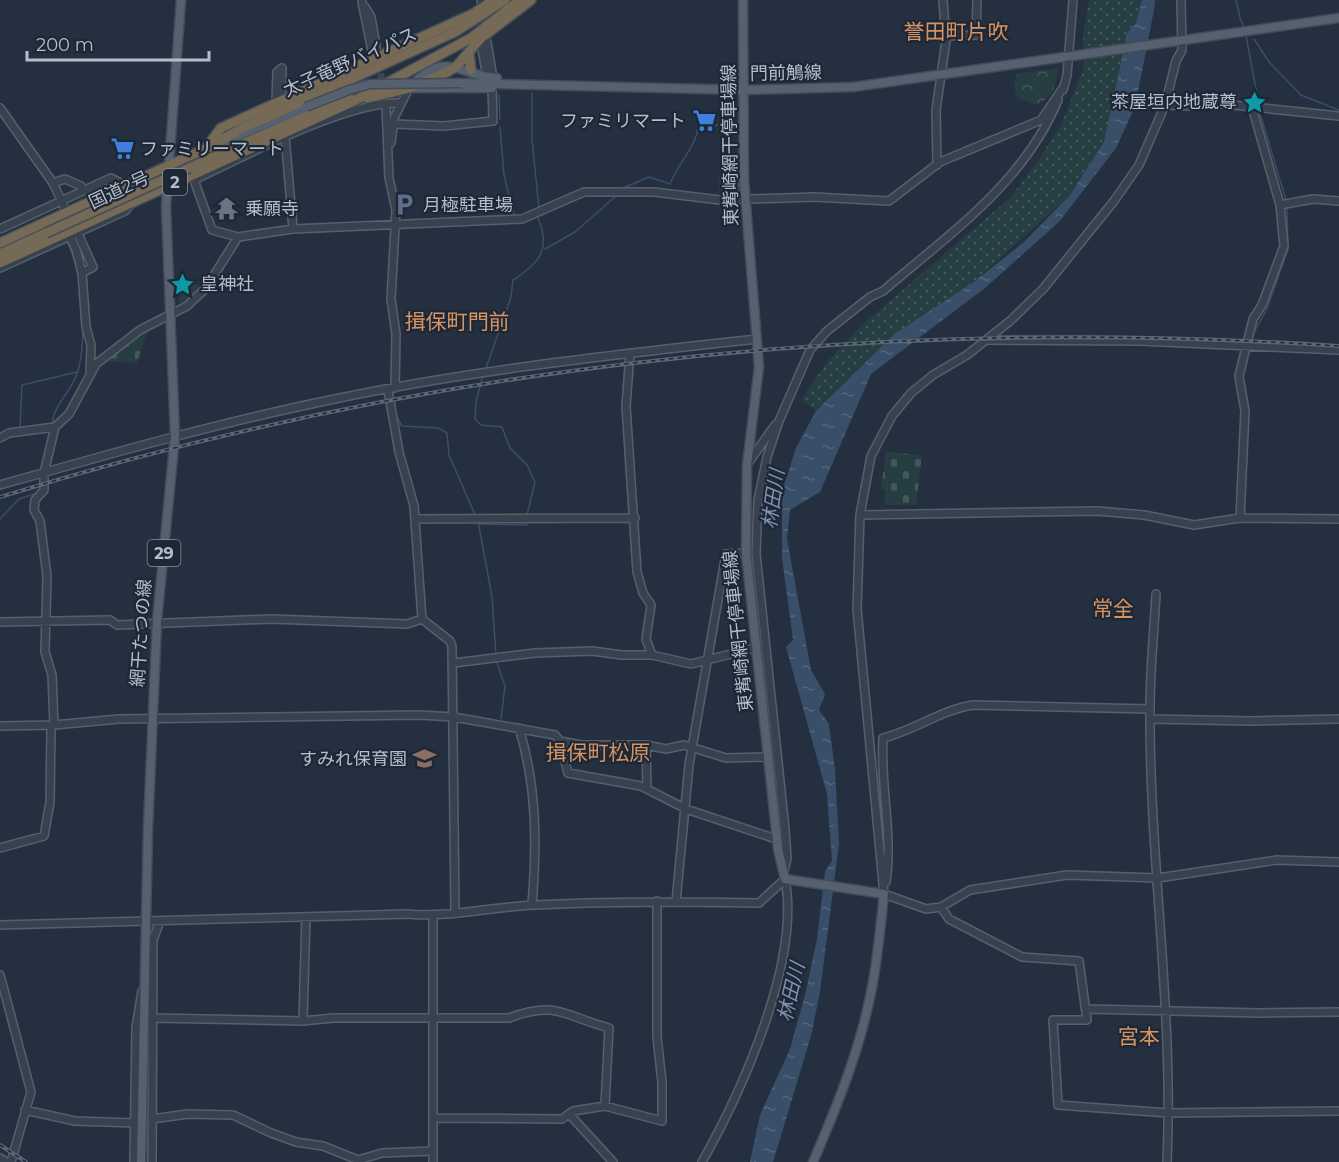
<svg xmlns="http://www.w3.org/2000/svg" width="1339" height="1162" font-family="Montserrat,'Noto Sans JP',sans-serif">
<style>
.grass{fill:url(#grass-dots)}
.forest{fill:url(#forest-crowns)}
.cemetery{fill:url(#cemetery-stones)}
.park{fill:#263e41}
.water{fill:url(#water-ripples)}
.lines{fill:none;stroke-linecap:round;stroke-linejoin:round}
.stream{stroke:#394e69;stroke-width:1.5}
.minor-tunnel{stroke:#3a4555;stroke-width:7;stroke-dasharray:7 3.5;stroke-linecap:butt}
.minor-casing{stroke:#56606d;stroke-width:10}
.major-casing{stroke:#424b59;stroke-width:11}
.highway-casing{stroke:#434d5a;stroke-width:12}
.minor{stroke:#38424f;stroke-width:7}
.major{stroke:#56616f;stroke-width:8}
.highway{stroke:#766955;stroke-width:9}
.rail-casing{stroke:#5a6676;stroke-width:4}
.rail{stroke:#1d2735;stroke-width:1.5;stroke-dasharray:4.5;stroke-linecap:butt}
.major-bridge-casing{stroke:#424b59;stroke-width:11;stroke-linecap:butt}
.highway-bridge-casing{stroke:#434d5a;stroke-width:12;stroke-linecap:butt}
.major-bridge{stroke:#56616f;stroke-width:8}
.highway-bridge{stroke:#766955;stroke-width:9}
.labels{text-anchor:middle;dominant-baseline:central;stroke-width:4.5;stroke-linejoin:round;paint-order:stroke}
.shield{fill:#1d2735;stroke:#87909d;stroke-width:1.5}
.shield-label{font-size:16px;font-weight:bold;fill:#b5bdca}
.street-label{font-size:18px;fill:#b5bdca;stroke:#1d2735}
.poi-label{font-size:18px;fill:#b5bdca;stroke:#1d2735;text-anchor:start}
.water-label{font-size:20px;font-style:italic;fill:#7c94b2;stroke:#1d2735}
.quarter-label{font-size:21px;fill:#d79462;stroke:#1d2735}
</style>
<defs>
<pattern id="grass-dots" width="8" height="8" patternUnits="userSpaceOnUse" patternTransform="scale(1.5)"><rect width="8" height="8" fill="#263e41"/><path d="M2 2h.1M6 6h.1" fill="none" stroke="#43585b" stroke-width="1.8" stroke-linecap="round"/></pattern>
<pattern id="forest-crowns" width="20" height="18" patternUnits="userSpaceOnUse" patternTransform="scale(1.5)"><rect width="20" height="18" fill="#263e41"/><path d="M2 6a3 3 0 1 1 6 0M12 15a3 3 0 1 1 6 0" fill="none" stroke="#43585b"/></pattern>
<pattern id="cemetery-stones" width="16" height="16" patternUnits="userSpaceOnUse" patternTransform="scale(1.5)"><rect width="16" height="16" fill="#263e41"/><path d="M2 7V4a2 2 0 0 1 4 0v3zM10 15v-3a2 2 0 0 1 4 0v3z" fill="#43585b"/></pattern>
<pattern id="water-ripples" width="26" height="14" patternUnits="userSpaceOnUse" patternTransform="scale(1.5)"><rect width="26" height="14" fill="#394e69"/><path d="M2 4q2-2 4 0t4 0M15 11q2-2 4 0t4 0" fill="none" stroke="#53667d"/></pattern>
</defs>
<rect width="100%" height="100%" fill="#243040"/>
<!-- grass -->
<path class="grass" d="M 1089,0 L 1142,0 L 1136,23 L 1127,33 L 1104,142 L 1070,195 L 975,281 L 893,335 L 816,411 L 801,400 L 828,361 L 862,325 L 1011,197 L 1039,159 L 1061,125 L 1084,67 L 1083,37 Z"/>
<!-- forest -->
<path class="forest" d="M 1058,68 C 1056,84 1053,99 1036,105 L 1017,98 L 1014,85 L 1017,74 Z"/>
<!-- cemetery -->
<path class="cemetery" d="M 740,171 L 740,193 L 719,190 L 718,176 Z
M 148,329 L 137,363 L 105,361 Z
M 886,452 L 922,455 L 916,505 L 885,505 L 885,490 L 881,489 Z"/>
<!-- park -->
<path class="park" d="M 181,274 L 202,288 L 182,304 L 179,302 L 179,277 Z"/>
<!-- water -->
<path class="water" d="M 1142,0 L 1155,0 L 1154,10 L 1135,107 L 1116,148 L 1059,222 L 985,288 L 871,374 L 820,492 L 790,510 L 787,539 L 811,670 L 825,694 L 819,710 L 829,724 L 835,770 L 839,844 L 820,992 L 811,1036 L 773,1162 L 750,1162 L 760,1115 L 790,1049 L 805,995 L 817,939 L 825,871 L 832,861 L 827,794 L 786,647 L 793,640 L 782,558 L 782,492 L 796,448 L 816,411 L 893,335 L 975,281 L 1024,242 L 1070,195 L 1104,142 L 1127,33 L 1136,23 Z"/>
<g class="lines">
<!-- stream -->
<path class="stream" d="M 1236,0 L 1240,17
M 1240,18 L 1244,28
M 1246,36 L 1259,105
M 1254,39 L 1269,62 L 1301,95 L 1339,110
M 532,93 L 532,139 L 539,209
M 499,95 L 500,119
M 390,108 L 390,122
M 1259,110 L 1286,200
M 500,127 L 504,175 L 514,215
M 623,188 L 649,177 L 670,184 C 677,164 695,149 698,128 L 740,122
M 545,249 L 575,232 L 617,195
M 1253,334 L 1267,309 L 1288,249 L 1287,208
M 485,371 L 511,297 L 513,280 C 540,263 551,249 538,218
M 483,375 L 476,402 L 475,419 L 481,425 L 502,427 L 510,448 L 527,465 L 535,482 L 527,515
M 392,379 L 392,363
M 393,390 L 394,406
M 1240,404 L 1241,409
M 396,416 L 402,426 L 438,428 L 447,433 L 449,455 L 476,517
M 52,426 C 53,422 53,416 55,412 C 61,398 73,388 78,371 C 87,338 83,272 67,242
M 20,428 L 22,385 L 77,372
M 0,519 L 19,499 L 37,493 L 40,489 L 40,477
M 478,521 L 492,597 L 496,655
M 480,524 L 527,525 L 527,520
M 496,660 L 505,686 L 501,719"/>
<!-- minor-tunnel -->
<path class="minor-tunnel" d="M 379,63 L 386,107"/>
<defs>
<path id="minor" d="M 481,0 L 481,1
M 362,2 L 374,61
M 365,7 L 371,17 L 377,52
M 946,36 L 976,35 L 977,0
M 487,42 L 492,72
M 487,77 L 482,49 L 487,45
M 1063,90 L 1067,75 L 1073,0
M 276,100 L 277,72 L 282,68 L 281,104
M 1165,105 L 1193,106 L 1213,103 L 1339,116
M 386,107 L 389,178 L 396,210 L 391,299 L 396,334 L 395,388
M 0,108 L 53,183 L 67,213
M 394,124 L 444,126 L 493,121 L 492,88
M 285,136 L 293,229
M 391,143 L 394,118 L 409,88
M 937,165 L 936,110 L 946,41 L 943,0
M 53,183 L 65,179 L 81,186
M 1280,205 L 1313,199 L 1339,201
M 0,229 L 111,178 L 126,186
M 68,233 L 76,249 L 82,273 L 86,327 L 91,345 L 90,374
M 79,236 L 93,267 L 82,273
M 238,237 L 212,230 L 194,180 C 245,156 345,102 399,103
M 0,268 L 125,211 L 130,205
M 988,340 L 1140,341 L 1339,350
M 630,353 L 626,406 L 637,572 L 643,593 L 651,605 L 646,639 L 652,655
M 388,390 L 399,452 L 414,506 L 422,619 L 450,641 L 452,646 L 455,912
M 0,438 L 9,433 L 55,427
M 749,462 L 775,425
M 0,485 C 109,454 218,423 330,400 C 470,370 614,355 756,339
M 860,515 L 1097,511 L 1144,515 L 1194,525 L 1240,518 L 1339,519
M 1240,518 L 1245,411 L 1239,376 L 1253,319 L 1262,305 L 1284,246 L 1280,205 L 1252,107
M 415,519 L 635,518
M 1156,594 C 1154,632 1150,670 1150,708 C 1149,859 1174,1010 1167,1162
M 0,622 L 110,620 L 117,625 L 271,619 L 407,624 L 422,619
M 454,663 L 535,653 L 592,651 L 622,655 L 652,655 L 691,664 L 755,648
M 1151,719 L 1251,721 L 1339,719
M 0,726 L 54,725 L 119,719 L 419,715 L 454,717 L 555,735 L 560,741 L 581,745 L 646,745 L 666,749 L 684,745 L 726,758 L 767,757
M 519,728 C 537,787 537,845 532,905
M 560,741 L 568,773 L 641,786 L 686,809 L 776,839
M 646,745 L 647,788
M 0,848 L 44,836 L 50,802 L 51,727 L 54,725 L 52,675 L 45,652 L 47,576 L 40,521 L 34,510 L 35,500 L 44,490 L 44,473 L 55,427 L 69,414 L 96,364 L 140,330 L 187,306 L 206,288 L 238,237 L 293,229 L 522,219 L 584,192 L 654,192 L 720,200 L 814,197 L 889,201 L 940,162 L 1041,120 L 1063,88
M 784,872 L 787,858 L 785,829 L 756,554 L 758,500 L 767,457 L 779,421 L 810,350 L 827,331 L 870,297 L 883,291 C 949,234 1024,183 1058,100
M 886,882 C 893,833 880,786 883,738 C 915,730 941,710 973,705 L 1150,709
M 884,894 L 857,609 L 860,515 L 871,456 L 892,416 L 911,393 L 933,375 L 967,355 L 1010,321 L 1043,289 L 1114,201 L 1139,165 L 1165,105 L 1176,61 L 1182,50 L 1181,0
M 884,894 L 926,909 L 941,907 L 970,890 L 1067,875 L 1158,878 L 1277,860 L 1339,862
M 676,902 L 689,765 L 726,554 L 746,553
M 941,907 L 949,919 L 1022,957 L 1079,961 L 1087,1020 L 1053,1020 L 1058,1105 L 1169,1113 L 1339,1111
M 433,916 L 433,1162
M 0,925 L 407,914 C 449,918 491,907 534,905 C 609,901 684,902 759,903 L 785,879 C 801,961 742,1091 702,1162
M 0,975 L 31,1092 L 11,1162
M 1086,1009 L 1259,1013 L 1339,1012
M 154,1018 L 303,1021 L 306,917
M 303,1021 L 333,1018 L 509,1018 C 557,1000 564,1016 609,1028 L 605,1106
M 25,1110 L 75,1121 L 135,1123
M 570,1115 L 613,1162
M 433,1118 L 562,1119 L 573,1111 L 605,1106 L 662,1121 L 662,1082 L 657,1037 L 657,901
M 152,1119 L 188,1114 L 233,1115 L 271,1133 L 296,1142 L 323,1146 L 358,1160 L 382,1153 L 433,1151
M 0,1158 L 6,1162
M 134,1162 L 136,1027 L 142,991
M 152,1162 L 153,940 L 160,921"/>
<path id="major" d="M 743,0 L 744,180 L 759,367 L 747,465 L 746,553 L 778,849 L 785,879 L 884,894 C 881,923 878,953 873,982 C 862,1045 838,1104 813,1162
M 462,83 L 745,90 L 853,87 L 1339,18
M 410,87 C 448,48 458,76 497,78
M 412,88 L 492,88
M 217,145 L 306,107
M 141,1162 L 148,828 L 157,621 L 175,436 L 166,206 L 181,0"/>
<path id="highway" d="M 472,15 L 493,0
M 469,54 L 471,70
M 367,98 L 409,88 L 445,73 L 456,67 L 480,39 L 531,0
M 207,147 L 221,128 L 477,12
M 189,168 L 349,97
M 0,243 L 205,149 L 243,128 L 455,32 L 505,0
M 0,254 L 46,233
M 0,263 L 350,103 L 471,38 L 520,0"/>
</defs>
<!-- minor casing -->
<use href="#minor" class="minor-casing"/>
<!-- major casing -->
<use href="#major" class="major-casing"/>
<!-- highway casing -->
<use href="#highway" class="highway-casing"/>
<!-- minor -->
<use href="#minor" class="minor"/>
<!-- major -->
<use href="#major" class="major"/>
<!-- highway -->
<use href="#highway" class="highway"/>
<defs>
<path id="rail" d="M 0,497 C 437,362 883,316 1339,346
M 0,1145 L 26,1162"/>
</defs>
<!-- rail casing -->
<use href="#rail" class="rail-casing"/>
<!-- rail -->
<use href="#rail" class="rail"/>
<defs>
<path id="major-bridge" d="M 306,107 L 349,90 L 370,84 L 462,83"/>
<path id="highway-bridge" d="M 46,233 L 189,168"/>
</defs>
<!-- major-bridge casing -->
<use href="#major-bridge" class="major-bridge-casing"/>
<!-- highway-bridge casing -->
<use href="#highway-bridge" class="highway-bridge-casing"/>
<!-- major-bridge -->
<use href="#major-bridge" class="major-bridge"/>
<!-- highway-bridge -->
<use href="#highway-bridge" class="highway-bridge"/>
</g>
<!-- icons -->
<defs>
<symbol id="sight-bare" viewBox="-9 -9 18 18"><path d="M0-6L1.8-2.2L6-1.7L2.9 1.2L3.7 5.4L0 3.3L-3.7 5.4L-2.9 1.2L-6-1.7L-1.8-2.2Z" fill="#0f9aa8" stroke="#1d2735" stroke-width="2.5" paint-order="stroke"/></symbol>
<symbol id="supermarket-bare" viewBox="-9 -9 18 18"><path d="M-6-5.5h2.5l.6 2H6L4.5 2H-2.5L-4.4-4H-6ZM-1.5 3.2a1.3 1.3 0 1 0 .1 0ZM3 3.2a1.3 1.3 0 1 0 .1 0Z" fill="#3f7fe0" stroke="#1d2735" stroke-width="2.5" paint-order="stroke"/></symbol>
<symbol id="parking-bare" viewBox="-9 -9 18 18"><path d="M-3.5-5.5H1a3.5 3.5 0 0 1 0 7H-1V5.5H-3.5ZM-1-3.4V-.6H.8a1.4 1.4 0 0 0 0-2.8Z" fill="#5c6f8a" stroke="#1d2735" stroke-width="2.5" paint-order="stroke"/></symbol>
<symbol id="temple-bare" viewBox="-9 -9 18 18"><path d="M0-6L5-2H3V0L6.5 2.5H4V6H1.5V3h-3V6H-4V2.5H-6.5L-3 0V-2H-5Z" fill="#6b7280" stroke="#1d2735" stroke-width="2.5" paint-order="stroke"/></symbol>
<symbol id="school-bare" viewBox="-9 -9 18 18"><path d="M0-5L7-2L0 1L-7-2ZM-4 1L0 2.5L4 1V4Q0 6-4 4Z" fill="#8d6e63" stroke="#1d2735" stroke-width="2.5" paint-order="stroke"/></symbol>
</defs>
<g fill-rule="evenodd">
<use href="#sight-bare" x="1238" y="86" width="33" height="33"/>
<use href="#supermarket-bare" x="688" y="104" width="33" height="33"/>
<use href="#supermarket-bare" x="106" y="132" width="33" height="33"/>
<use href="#parking-bare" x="388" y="188" width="33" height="33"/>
<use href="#temple-bare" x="210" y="192" width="33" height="33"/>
<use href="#sight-bare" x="166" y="268" width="33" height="33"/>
<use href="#school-bare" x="408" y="742" width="33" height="33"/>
</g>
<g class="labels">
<!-- shield labels -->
<g class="shield">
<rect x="163" y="169" width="24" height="26" rx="4.5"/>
<rect x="147.5" y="540" width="33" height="26" rx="4.5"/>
</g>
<g class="shield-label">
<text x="175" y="182">2</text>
<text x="164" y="553">29</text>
</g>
<!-- street labels -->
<g class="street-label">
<text transform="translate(350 62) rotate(-24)">太子竜野バイパス</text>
<text transform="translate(786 73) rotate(-1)">門前鵤線</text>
<text transform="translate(730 145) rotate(-91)">東觜崎網干停車場線</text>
<text transform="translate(119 190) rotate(-25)">国道2号</text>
<text transform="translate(738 631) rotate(-96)">東觜崎網干停車場線</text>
<text transform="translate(141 633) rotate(-86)">網干たつの線</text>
</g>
<!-- poi labels -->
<g class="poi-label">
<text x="1237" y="102" text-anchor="end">茶屋垣内地蔵尊</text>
<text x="686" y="121" text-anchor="end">ファミリマート</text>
<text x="140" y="149">ファミリーマート</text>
<text x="423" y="205">月極駐車場</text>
<text x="245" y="209">乗願寺</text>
<text x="200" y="284">皇神社</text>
<text x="407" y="759" text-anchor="end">すみれ保育園</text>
</g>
<!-- water labels -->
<g class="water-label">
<text transform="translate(773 499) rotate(-82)">林田川</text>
<text transform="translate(791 992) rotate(-77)">林田川</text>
</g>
<!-- quarter labels -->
<g class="quarter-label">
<text x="956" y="31">誉田町片吹</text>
<text x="457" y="321">揖保町門前</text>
<text x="1113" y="608">常全</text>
<text x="598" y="752">揖保町松原</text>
<text x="1139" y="1036">宮本</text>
</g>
</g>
<!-- scale -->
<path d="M27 51v9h182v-9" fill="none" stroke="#b5bdca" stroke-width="3"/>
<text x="36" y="51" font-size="18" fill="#b5bdca" stroke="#1d2735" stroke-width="4.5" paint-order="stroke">200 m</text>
</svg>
